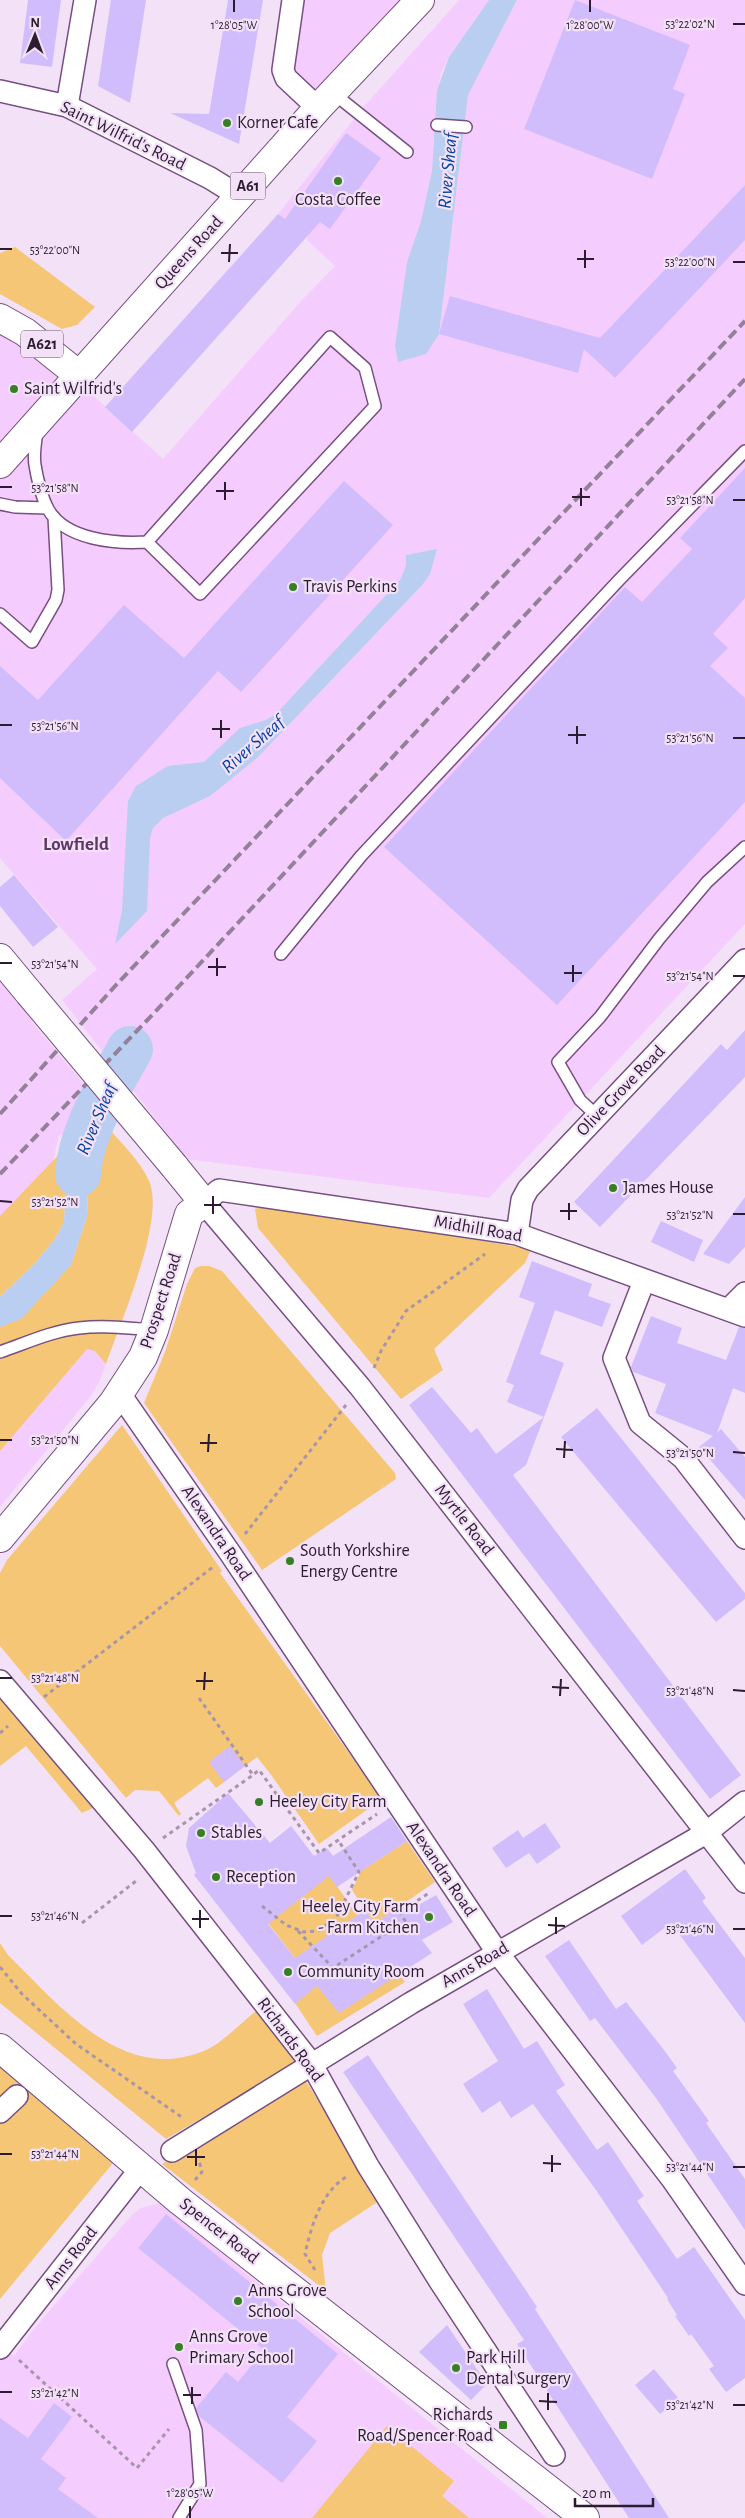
<svg xmlns="http://www.w3.org/2000/svg" width="745" height="2518" font-family="'Alegreya Sans',sans-serif">
<style>
.built{fill:#f5ccfe}
.green{fill:#f5c675}
.water{fill:#b9cef0}
.lines{fill:none;stroke-linecap:round;stroke-linejoin:round}
.river{stroke:#b9cef0;stroke-width:46}
.building{fill:#d2bdfc}
.service-casing{stroke:#774f80;stroke-width:14}
.minor-casing{stroke:#774f80;stroke-width:24}
.secondary-casing{stroke:#774f80;stroke-width:30}
.trunk-casing{stroke:#774f80;stroke-width:30}
.path{stroke:#a695ab;stroke-width:3;stroke-dasharray:4 4;stroke-linecap:butt}
.service{stroke:#fff;stroke-width:11}
.minor{stroke:#fff;stroke-width:21}
.secondary{stroke:#fff;stroke-width:28}
.trunk{stroke:#fff;stroke-width:28}
.rail{stroke:#928197;stroke-width:4;stroke-dasharray:10 5;stroke-linecap:butt}
.secondary-bridge-casing{stroke:#774f80;stroke-width:30;stroke-linecap:butt}
.secondary-bridge{stroke:#fff;stroke-width:28}
.ticks{fill:none;stroke:#2d1c31;stroke-width:2}
.poi-dot{fill:#377f25;stroke:#f3e1f8;stroke-width:2}
.labels{text-anchor:middle;dominant-baseline:central;stroke-width:4.5;stroke-linejoin:round;paint-order:stroke}
.shield{fill:#f3e1f8;stroke:#68576d;stroke-width:1}
.shield-label{font-size:16px;font-weight:bold;fill:#2d1c31}
.poi-label{font-size:18px;fill:#2d1c31;stroke:#f3e1f8;text-anchor:start}
.street-label{font-size:18px;fill:#2d1c31;stroke:#f3e1f8}
.water-label{font-size:19px;font-style:italic;fill:#03419e;stroke:#f3e1f8}
.neighbourhood-label{font-size:19px;font-weight:bold;fill:#5e3766;stroke:#f3e1f8}
.ticks-label{font-size:12px;text-anchor:middle;fill:#2d1c31;stroke:#f3e1f8;stroke-width:4.5;stroke-linejoin:round;paint-order:stroke}
</style>
<rect width="100%" height="100%" fill="#f3e1f8"/>
<!-- built -->
<path class="built" d="M 293,0 L 420,0 L 318,108 L 283,64 Z
M 459,0 L 489,0 L 449,57 L 442,71 L 437,90 L 432,171 L 421,221 L 407,262 L 401,309 L 439,334 L 468,94 L 517,0 L 745,0 L 745,924 L 489,1198 L 187,1159 L 62,1000 L 97,969 L 0,858 L 0,318 L 80,376 L 87,390 L 163,459 L 302,300 L 335,266 L 307,240 L 308,236 L 278,214 L 362,109 Z
M 0,970 L 36,1015 L 31,1021 L 95,1097 L 74,1136 L 59,1135 L 46,1193 L 0,1243 Z
M 149,1181 L 153,1206 L 147,1246 L 100,1380 L 91,1396 L 0,1507 L 0,1327 L 21,1318 Z
M 160,2203 L 547,2518 L 0,2518 L 0,2345 L 14,2356 L 33,2330 L 132,2215 L 141,2208 Z"/>
<!-- green -->
<path class="green" d="M 15,247 L 95,307 L 77,325 L 62,329 L 0,294 L 0,253 Z
M 105,1124 C 119,1141 140,1160 149,1181 C 166,1219 120,1323 106,1364 L 95,1351 L 87,1349 L 0,1451 L 0,1327 L 21,1318 L 71,1265 L 87,1216 L 89,1157 Z
M 69,1144 L 64,1222 L 55,1239 L 35,1263 L 0,1297 L 0,1216 Z
M 265,1206 L 531,1249 L 525,1263 L 434,1349 L 443,1370 L 401,1399 L 258,1228 L 255,1209 Z
M 201,1266 L 209,1266 L 222,1271 L 395,1473 L 396,1479 L 262,1570 L 144,1403 L 165,1352 L 187,1284 L 195,1268 Z
M 122,1425 L 222,1571 L 220,1573 L 382,1799 L 319,1844 L 272,1776 L 257,1757 L 216,1788 L 208,1778 L 174,1803 L 181,1814 L 179,1816 L 159,1791 L 135,1790 L 126,1798 L 0,1646 L 0,1573 L 7,1560 Z
M 0,1689 L 99,1805 L 82,1813 L 26,1746 L 0,1766 Z
M 407,1841 L 435,1882 L 374,1924 L 352,1890 L 361,1871 Z
M 319,1861 L 405,1982 L 317,2036 L 295,2003 L 317,1986 L 257,1909 Z
M 0,1943 L 8,1955 C 60,2006 124,2086 206,2050 C 221,2044 245,2019 260,2008 L 299,2061 L 166,2139 L 0,2003 Z
M 0,2063 L 34,2088 L 113,2163 L 0,2299 Z
M 303,2076 L 379,2201 L 330,2233 L 322,2255 L 326,2291 L 162,2164 Z
M 387,2426 L 454,2481 L 442,2496 L 469,2518 L 312,2518 Z"/>
<!-- water -->
<path class="water" d="M 489,0 L 517,0 L 468,95 L 439,334 L 426,354 L 398,362 L 395,346 L 407,262 L 421,221 L 432,171 L 437,90 L 449,57 Z
M 437,549 L 430,574 L 423,584 L 257,758 L 210,796 L 163,818 L 153,828 L 150,838 L 147,911 L 115,944 L 122,911 L 128,801 L 136,786 L 168,766 L 204,762 L 240,728 L 266,720 L 276,714 L 401,579 L 406,565 L 406,555 Z
M 89,1107 L 105,1124 L 89,1157 L 87,1216 L 71,1265 L 21,1319 L 0,1327 L 0,1297 L 35,1263 L 55,1239 L 64,1222 L 69,1144 Z"/>
<g class="lines">
<!-- river -->
<path class="river" d="M 78,1174 C 81,1130 109,1088 130,1049"/>
</g>
<!-- building -->
<path class="building" d="M 28,0 L 61,0 L 52,67 L 20,63 Z
M 111,0 L 146,0 L 130,103 L 98,86 Z
M 228,0 L 263,0 L 239,144 L 170,113 L 209,114 Z
M 575,0 L 690,45 L 673,89 L 685,94 L 652,179 L 524,129 Z
M 346,133 L 381,158 L 330,229 L 320,222 L 132,432 L 105,407 L 278,214 L 285,219 Z
M 745,185 L 745,240 L 615,378 L 584,349 L 578,373 L 439,334 L 450,296 L 600,338 Z
M 745,468 L 745,598 L 713,634 L 728,648 L 710,666 L 745,698 L 745,802 L 557,1005 L 384,847 L 625,587 L 642,602 L 692,549 L 680,538 Z
M 344,481 L 393,525 L 241,692 L 218,671 L 66,841 L 0,778 L 0,666 L 38,700 L 124,605 L 184,658 Z
M 14,875 L 58,927 L 33,947 L 0,906 L 0,887 Z
M 745,1030 L 745,1077 L 600,1227 L 574,1202 L 721,1044 L 727,1050 Z
M 745,1197 L 745,1247 L 729,1264 L 703,1254 Z
M 661,1221 L 703,1240 L 694,1262 L 651,1242 Z
M 532,1261 L 592,1284 L 588,1296 L 611,1304 L 602,1327 L 555,1310 L 540,1354 L 564,1363 L 544,1417 L 507,1402 L 514,1385 L 506,1382 L 535,1303 L 519,1297 Z
M 651,1316 L 682,1328 L 677,1343 L 726,1360 L 739,1327 L 745,1328 L 745,1393 L 733,1388 L 717,1433 L 721,1429 L 745,1457 L 745,1500 L 699,1447 L 713,1436 L 655,1413 L 666,1384 L 633,1372 L 631,1367 Z
M 432,1387 L 471,1433 L 477,1428 L 496,1454 L 544,1417 L 526,1465 L 513,1475 L 741,1775 L 710,1799 L 409,1405 Z
M 597,1408 L 745,1593 L 745,1599 L 716,1622 L 561,1437 Z
M 230,1746 L 245,1766 L 224,1782 L 209,1762 Z
M 228,1793 L 270,1843 L 291,1826 L 314,1856 L 327,1848 L 333,1856 L 391,1817 L 407,1841 L 337,1887 L 329,1876 L 268,1924 L 295,1958 L 365,1910 L 374,1924 L 401,1905 L 406,1912 L 436,1895 L 453,1922 L 422,1940 L 432,1953 L 339,2013 L 317,1986 L 295,2004 L 194,1875 L 196,1873 L 186,1846 L 189,1828 Z
M 545,1823 L 561,1847 L 537,1864 L 529,1853 L 506,1868 L 492,1848 L 518,1830 L 523,1838 Z
M 685,1869 L 706,1898 L 702,1901 L 745,1958 L 745,2023 L 671,1923 L 642,1945 L 621,1916 Z
M 569,1940 L 616,2009 L 626,2002 L 664,2050 L 677,2068 L 673,2071 L 709,2121 L 706,2123 L 745,2179 L 745,2230 L 656,2098 L 595,2018 L 590,2021 L 545,1956 Z
M 487,1989 L 524,2049 L 537,2041 L 565,2085 L 556,2091 L 597,2150 L 608,2142 L 644,2196 L 637,2201 L 677,2259 L 694,2247 L 745,2320 L 745,2378 L 726,2392 L 709,2369 L 714,2366 L 691,2334 L 689,2336 L 675,2316 L 677,2315 L 667,2299 L 668,2298 L 596,2190 L 533,2104 L 511,2118 L 500,2101 L 482,2113 L 463,2084 L 498,2061 L 463,2004 Z
M 368,2055 L 537,2307 L 535,2309 L 669,2518 L 629,2518 L 517,2344 L 524,2340 L 343,2072 Z
M 166,2214 L 338,2354 L 287,2417 L 317,2441 L 282,2483 L 199,2416 L 196,2408 L 226,2372 L 238,2382 L 264,2350 L 138,2248 Z
M 447,2325 L 487,2384 L 471,2400 L 419,2352 Z
M 654,2369 L 679,2399 L 660,2414 L 635,2385 Z
M 54,2403 L 72,2417 L 41,2459 L 66,2478 L 58,2489 L 98,2518 L 0,2518 L 0,2418 L 28,2438 Z"/>
<g class="lines">
<defs>
<path id="service" d="M 333,93 L 407,152
M 437,125 L 466,127
M 37,430 C 36,441 33,454 35,465 C 37,478 42,498 48,509 C 65,540 116,544 147,542 L 330,337 L 365,368 L 375,406 L 200,594 L 147,542
M 0,504 L 15,507 L 47,508
M 0,614 L 32,642 L 56,600 L 58,590 L 54,517
M 281,954 L 361,856 L 620,579 L 745,451
M 597,1116 L 580,1100 L 558,1062 L 600,1017 L 659,939 L 707,882 L 745,847
M 0,1352 C 26,1343 52,1331 79,1328 C 104,1325 129,1328 154,1330
M 173,2364 L 196,2430 L 200,2484 L 179,2518"/>
<path id="minor" d="M 293,0 L 283,70 L 286,78 L 318,108
M 0,91 L 67,106 L 210,178 L 239,196
M 67,106 L 85,0
M 517,1234 L 522,1200 L 528,1189 L 745,960
M 644,1281 L 614,1358 L 640,1423 L 683,1458 L 745,1538
M 729,1309 L 745,1293
M 745,1316 L 517,1234 L 219,1190 L 204,1203 L 360,1387 L 745,1882
M 120,1394 L 230,1553 L 497,1952 L 672,2179 L 745,2284
M 0,1681 L 144,1850 L 311,2063 L 368,2166 L 439,2280 L 554,2455
M 0,2112 L 17,2096
M 172,2151 L 411,2003 L 706,1833 L 745,1802
M 0,2348 L 141,2168"/>
<path id="secondary" d="M 0,958 L 29,993
M 0,1538 L 113,1403 L 143,1357 L 154,1330 L 189,1214 L 204,1203 L 174,1166
M 0,2048 L 180,2201 L 585,2518"/>
<path id="trunk" d="M 0,318 L 25,332 L 80,376
M 0,464 L 318,108 L 420,0"/>
</defs>
<!-- service casing -->
<use href="#service" class="service-casing"/>
<!-- minor casing -->
<use href="#minor" class="minor-casing"/>
<!-- secondary casing -->
<use href="#secondary" class="secondary-casing"/>
<!-- trunk casing -->
<use href="#trunk" class="trunk-casing"/>
<!-- path -->
<path class="path" d="M 374,1368 L 381,1351 L 406,1311 L 485,1254
M 245,1534 L 346,1405
M 44,1697 L 213,1567
M 199,1698 L 253,1775 L 259,1770 L 319,1853 L 377,1814
M 0,1733 L 8,1726
M 163,1838 L 253,1775
M 262,1906 L 286,1925 L 304,1932 L 318,1931 L 336,1918 L 359,1872 L 338,1840
M 82,1923 L 136,1881
M 298,1931 L 333,1968 L 405,1921 L 400,1912 L 429,1893
M 0,1967 L 22,1994 L 76,2044 L 183,2118
M 195,2180 L 202,2172 L 199,2161
M 315,2270 L 305,2254 C 311,2226 322,2190 348,2176
M 19,2360 L 137,2468 L 169,2429"/>
<!-- service -->
<use href="#service" class="service"/>
<!-- minor -->
<use href="#minor" class="minor"/>
<!-- secondary -->
<use href="#secondary" class="secondary"/>
<!-- trunk -->
<use href="#trunk" class="trunk"/>
<!-- rail -->
<path class="rail" d="M 0,1114 L 116,985 L 745,321
M 0,1174 L 154,1013 L 745,379"/>
<defs>
<path id="secondary-bridge" d="M 29,993 L 174,1166"/>
</defs>
<!-- secondary-bridge casing -->
<use href="#secondary-bridge" class="secondary-bridge-casing"/>
<!-- secondary-bridge -->
<use href="#secondary-bridge" class="secondary-bridge"/>
</g>
<!-- ticks -->
<path class="ticks" d="M 234,12 L 234,0M 590,12 L 590,0M 733,24 L 745,24M 0,249 L 12,249M 221,253 L 238,253M 577,259 L 594,259M 229,262 L 230,244M 733,262 L 745,262M 585,268 L 585,250M 0,487 L 12,487M 216,491 L 234,491M 572,497 L 590,497M 225,500 L 225,482M 733,500 L 745,500M 581,506 L 581,488M 0,725 L 12,725M 212,729 L 230,729M 568,735 L 586,735M 221,738 L 221,720M 733,738 L 745,738M 577,744 L 577,726M 0,963 L 12,963M 208,967 L 226,967M 564,973 L 582,973M 217,976 L 217,958M 733,976 L 745,976M 573,982 L 573,965M 0,1201 L 12,1202M 204,1205 L 221,1205M 560,1211 L 577,1211M 213,1214 L 213,1196M 733,1214 L 745,1214M 569,1220 L 569,1203M 0,1440 L 12,1440M 200,1443 L 217,1443M 556,1449 L 573,1450M 208,1452 L 209,1434M 733,1452 L 745,1453M 564,1458 L 565,1441M 0,1678 L 12,1678M 196,1681 L 213,1681M 552,1687 L 569,1688M 204,1690 L 205,1672M 733,1690 L 745,1691M 560,1696 L 561,1679M 0,1916 L 12,1916M 192,1919 L 209,1919M 548,1925 L 565,1926M 200,1928 L 200,1910M 733,1929 L 745,1929M 556,1934 L 556,1917M 0,2154 L 12,2154M 187,2157 L 205,2157M 543,2163 L 561,2164M 196,2166 L 196,2149M 733,2167 L 745,2167M 552,2172 L 552,2155M 0,2392 L 12,2392M 183,2395 L 201,2395M 539,2401 L 557,2402M 192,2404 L 192,2387M 733,2405 L 745,2405M 548,2410 L 548,2393M 190,2518 L 190,2506"/>
<!-- markers -->
<g class="poi-dot">
<circle cx="227" cy="123" r="5"/>
<circle cx="338" cy="181" r="5"/>
<circle cx="14" cy="389" r="5"/>
<circle cx="293" cy="587" r="5"/>
<circle cx="613" cy="1188" r="5"/>
<circle cx="290" cy="1561" r="5"/>
<circle cx="259" cy="1802" r="5"/>
<circle cx="201" cy="1833" r="5"/>
<circle cx="216" cy="1877" r="5"/>
<circle cx="429" cy="1917" r="5"/>
<circle cx="288" cy="1972" r="5"/>
<circle cx="238" cy="2301" r="5"/>
<circle cx="179" cy="2347" r="5"/>
<circle cx="456" cy="2368" r="5"/>
<rect x="498" y="2420" width="10" height="10" rx="2.5"/>
</g>
<g class="labels">
<!-- shield labels -->
<g class="shield">
<rect x="230.5" y="172.5" width="35" height="27" rx="4"/>
<rect x="21" y="330.5" width="42" height="27" rx="4"/>
</g>
<g class="shield-label">
<text x="248" y="186">A61</text>
<text x="42" y="344">A621</text>
</g>
<!-- poi labels -->
<g class="poi-label">
<text x="237" y="123">Korner Cafe</text>
<text x="338" y="200" text-anchor="middle">Costa Coffee</text>
<text x="24" y="389">Saint Wilfrid's</text>
<text x="303" y="587">Travis Perkins</text>
<text x="623" y="1188">James House</text>
<text x="300" y="1551">South Yorkshire<tspan x="300" dy="21">Energy Centre</tspan></text>
<text x="269" y="1802">Heeley City Farm</text>
<text x="211" y="1833">Stables</text>
<text x="226" y="1877">Reception</text>
<text x="419" y="1907" text-anchor="end">Heeley City Farm<tspan x="419" dy="21">- Farm Kitchen</tspan></text>
<text x="298" y="1972">Community Room</text>
<text x="248" y="2291">Anns Grove<tspan x="248" dy="21">School</tspan></text>
<text x="189" y="2337">Anns Grove<tspan x="189" dy="21">Primary School</tspan></text>
<text x="466" y="2358">Park Hill<tspan x="466" dy="21">Dental Surgery</tspan></text>
<text x="493" y="2415" text-anchor="end">Richards<tspan x="493" dy="21">Road/Spencer Road</tspan></text>
</g>
<!-- street labels -->
<g class="street-label">
<text transform="translate(123 136) rotate(26)">Saint Wilfrid's Road</text>
<text transform="translate(189 253) rotate(-48)">Queens Road</text>
<text transform="translate(621 1091) rotate(-46)">Olive Grove Road</text>
<text transform="translate(478 1229) rotate(10)">Midhill Road</text>
<text transform="translate(161 1301) rotate(-72)">Prospect Road</text>
<text transform="translate(464 1520) rotate(52)">Myrtle Road</text>
<text transform="translate(216 1533) rotate(56)">Alexandra Road</text>
<text transform="translate(441 1869) rotate(56)">Alexandra Road</text>
<text transform="translate(475 1965) rotate(-30)">Anns Road</text>
<text transform="translate(290 2040) rotate(54)">Richards Road</text>
<text transform="translate(219 2231) rotate(38)">Spencer Road</text>
<text transform="translate(71 2258) rotate(-52)">Anns Road</text>
</g>
<!-- water labels -->
<g class="water-label">
<text transform="translate(448 171) rotate(-85)">River Sheaf</text>
<text transform="translate(253 745) rotate(-41)">River Sheaf</text>
<text transform="translate(97 1119) rotate(-67)">River Sheaf</text>
</g>
<!-- neighbourhood labels -->
<g class="neighbourhood-label">
<text x="76" y="844">Lowfield</text>
</g>
</g>
<g class="ticks-label">
<text x="690" y="28">53°22'02"N</text>
<text x="234" y="29">1°28'05"W</text>
<text x="590" y="29">1°28'00"W</text>
<text x="55" y="254">53°22'00"N</text>
<text x="690" y="266">53°22'00"N</text>
<text x="55" y="492">53°21'58"N</text>
<text x="690" y="504">53°21'58"N</text>
<text x="55" y="730">53°21'56"N</text>
<text x="690" y="742">53°21'56"N</text>
<text x="55" y="968">53°21'54"N</text>
<text x="690" y="980">53°21'54"N</text>
<text x="55" y="1206">53°21'52"N</text>
<text x="690" y="1219">53°21'52"N</text>
<text x="55" y="1444">53°21'50"N</text>
<text x="690" y="1457">53°21'50"N</text>
<text x="55" y="1682">53°21'48"N</text>
<text x="690" y="1695">53°21'48"N</text>
<text x="55" y="1920">53°21'46"N</text>
<text x="690" y="1933">53°21'46"N</text>
<text x="55" y="2158">53°21'44"N</text>
<text x="690" y="2171">53°21'44"N</text>
<text x="55" y="2397">53°21'42"N</text>
<text x="690" y="2409">53°21'42"N</text>
<text x="190" y="2497">1°28'05"W</text>
</g>
<!-- north arrow -->
<g transform="translate(35 35) rotate(1)" stroke="#f3e1f8" stroke-width="4" paint-order="stroke">
<path d="M0-4L9 19L0 12L-9 19Z" fill="#2d1c31"/>
<text y="-8" font-size="14" font-weight="bold" text-anchor="middle" fill="#2d1c31">N</text>
</g>
<!-- scale -->
<path d="M575 2498v8h78v-8" fill="none" stroke="#2d1c31" stroke-width="2.5"/>
<text x="582" y="2498" font-size="15" fill="#2d1c31" stroke="#f3e1f8" stroke-width="4" paint-order="stroke">20 m</text>
</svg>
